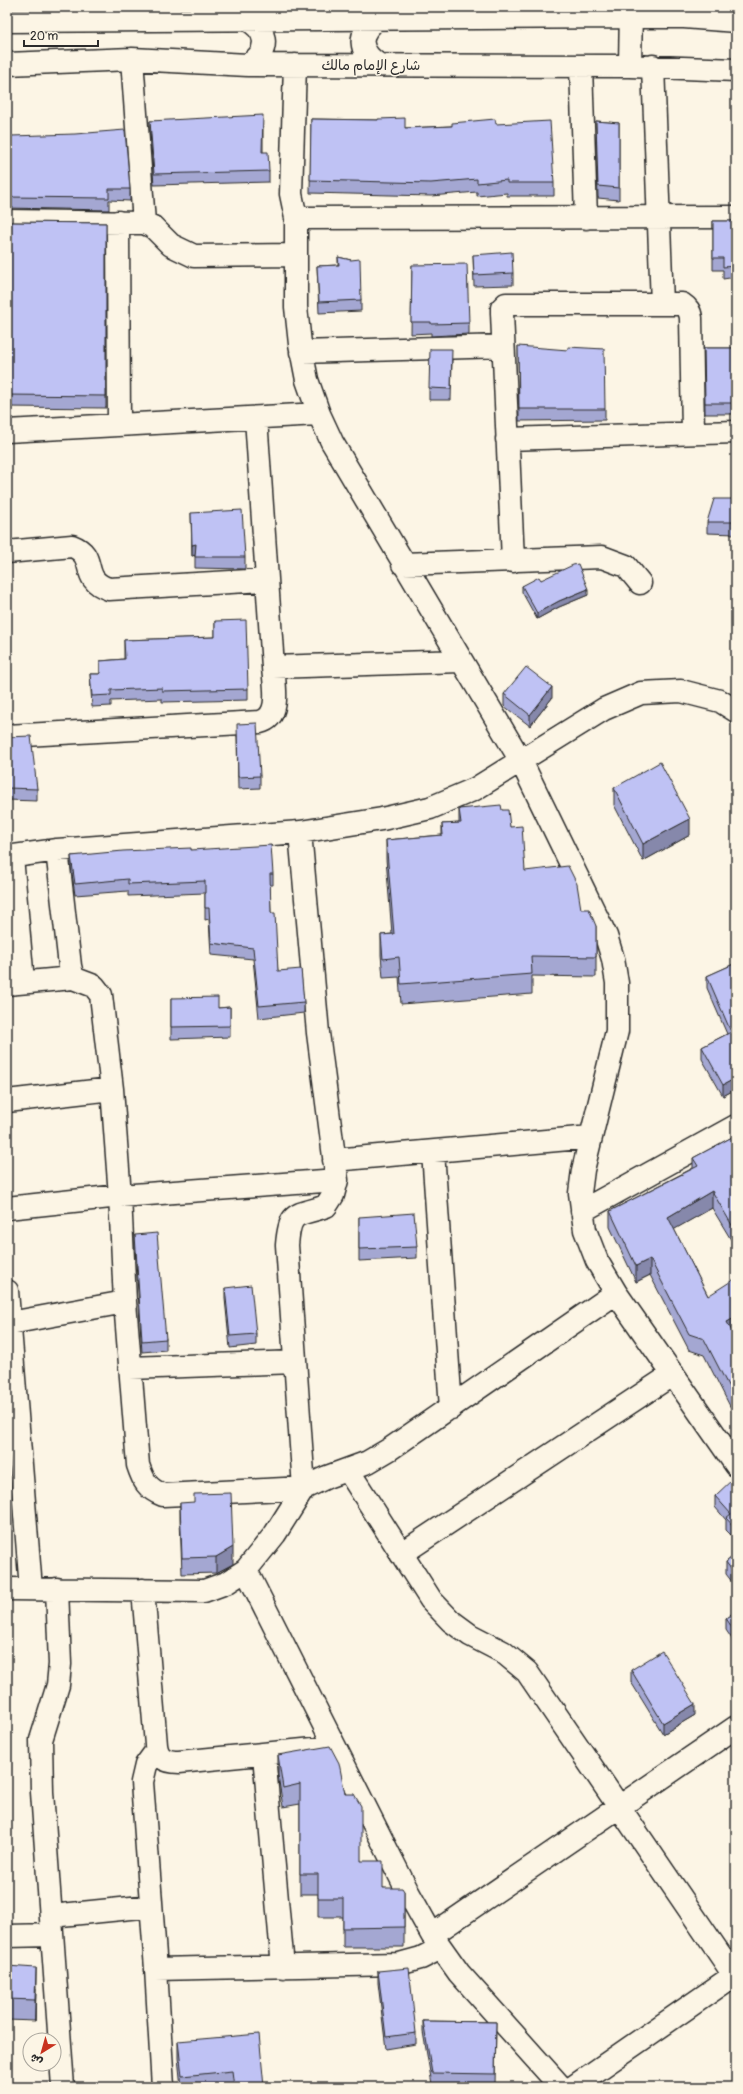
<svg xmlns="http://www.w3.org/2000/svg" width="743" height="2094" font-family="Pangolin,'Playpen Sans Arabic',sans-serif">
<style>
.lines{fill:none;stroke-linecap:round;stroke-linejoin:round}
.minor-casing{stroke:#2b2b2b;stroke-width:25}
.minor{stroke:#fcf5e5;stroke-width:22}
.wall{fill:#a4a7d2;stroke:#2b2b2b}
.shaded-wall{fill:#8688ab;stroke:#2b2b2b}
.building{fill:#bfc2f4;stroke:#2b2b2b}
.labels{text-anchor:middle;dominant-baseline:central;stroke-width:3;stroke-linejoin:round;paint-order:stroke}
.street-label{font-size:14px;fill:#2b2b2b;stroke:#fcf5e5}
</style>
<rect width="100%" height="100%" fill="#fcf5e5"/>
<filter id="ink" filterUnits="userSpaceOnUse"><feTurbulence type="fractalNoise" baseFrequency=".025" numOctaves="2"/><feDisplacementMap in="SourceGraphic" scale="8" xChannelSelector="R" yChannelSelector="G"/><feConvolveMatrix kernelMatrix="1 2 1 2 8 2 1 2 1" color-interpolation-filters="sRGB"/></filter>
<g filter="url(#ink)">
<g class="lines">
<defs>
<path id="minor" d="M 246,19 C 269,31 270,51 248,65
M 377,19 C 357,34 358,51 379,65
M 7,21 L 630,17 L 684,17 L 736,21
M 132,59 L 144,223
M 7,64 L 132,59 L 248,65 L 630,66 L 736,70
M 295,65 L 291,194 L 296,218 L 296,307 L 300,344 L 307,380 L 319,414 L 332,442 L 521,761 L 606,936 L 613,959 L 617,983 L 617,1031 L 583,1170 L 580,1193 L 585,1230 L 597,1261 L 616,1293 L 736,1465
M 581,66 L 586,218
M 630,66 L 631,7
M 653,66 L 662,304
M 296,218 L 736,217
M 7,221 L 144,223 L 153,227 L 171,245 L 194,256 L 296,255
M 118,222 L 119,425
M 301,352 L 503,346
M 7,431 L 319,414
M 507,439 L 736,432
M 7,552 L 72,546 C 99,556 78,579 109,589 L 267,580
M 513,561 L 502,313 L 502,308 L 506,304 L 682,304 C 688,308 690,311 691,318 L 693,433
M 403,564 L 602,557 L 626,566 L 640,583
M 273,667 L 461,661
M 7,736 L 260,722 C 282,717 274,684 273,667 L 256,418
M 57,850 L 70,966 L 73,978 L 94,986 L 101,995 L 112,1089 L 120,1196 L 125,1302 L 138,1465 C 143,1480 147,1489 163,1495 L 304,1488 L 327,1477 L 368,1462 L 390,1449 L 616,1293
M 7,857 L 57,850 L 300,832 L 382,819 L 430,808 L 475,789 L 604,709 L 641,693 L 681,691 L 720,701 L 736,711
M 12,857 L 23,982
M 7,984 L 73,978
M 7,1101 L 112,1089
M 433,1152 L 451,1408
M 334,1160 L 591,1137
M 7,1208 L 120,1196 L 337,1180
M 582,1211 L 736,1126
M 7,1291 L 31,1589
M 10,1323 L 125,1302
M 130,1368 L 295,1362
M 348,1470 L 431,1600 L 451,1621 L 470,1635 L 503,1652 L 527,1672 L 734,1975
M 401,1554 L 673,1374
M 246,1570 L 408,1892 L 432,1935 L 459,1973 L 561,2087
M 7,1589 L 204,1591 L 226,1583 L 246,1570 L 275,1534 L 304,1488 L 287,1245 C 290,1208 297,1217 326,1206 L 333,1195 L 337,1180 L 318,1033 L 300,832
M 57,1589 L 60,1664 L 58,1685 L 41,1740 L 42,1792 L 63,2087
M 143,1590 L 156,1745 C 158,1759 166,1762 179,1762 L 334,1747
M 157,1750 L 146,1765 L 142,1782 L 156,1969 L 163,2087
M 264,1755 L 283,1967
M 51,1916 L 151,1906
M 432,1935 L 736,1727
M 7,1936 L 52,1935
M 156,1969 L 399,1964 L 421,1958 L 441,1948
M 573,2087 L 736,1974"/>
</defs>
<!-- minor casing -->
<use href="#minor" class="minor-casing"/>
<!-- minor -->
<use href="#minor" class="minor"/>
</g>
<!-- wall -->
<path class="wall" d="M 311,119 L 378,120 L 405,128 L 496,124 L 554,183 L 554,196 L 507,196 L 507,193 L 477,196 L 477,192 L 431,196 L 310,193 Z
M 150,121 L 263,127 L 263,152 L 269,171 L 269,182 L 154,185 L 150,132 Z
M 596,121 L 619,123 L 619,200 L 598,198 Z
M 7,124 L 11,136 L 130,189 L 130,201 L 109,200 L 109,210 L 7,208 Z
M 713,221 L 736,221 L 736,277 L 723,279 L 723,270 L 713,270 Z
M 7,222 L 106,223 L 106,408 L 7,407 Z
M 473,255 L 513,273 L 513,285 L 474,286 Z
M 338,257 L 351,260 L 361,300 L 361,311 L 319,313 L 317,266 L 338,265 Z
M 412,265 L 469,323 L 469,334 L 431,336 L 431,333 L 411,334 Z
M 518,346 L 605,409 L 605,420 L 519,421 Z
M 704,348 L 736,348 L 736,414 L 705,414 Z
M 452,360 L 451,400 L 429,400 L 429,388 Z
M 736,499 L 736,534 L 707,533 L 707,522 Z
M 191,513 L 245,557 L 245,569 L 195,568 L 195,555 L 192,556 Z
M 541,580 L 588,595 L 559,607 L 537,619 L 522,592 L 522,586 Z
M 215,621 L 248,689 L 248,700 L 162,702 L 162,699 L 111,701 L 111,706 L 92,707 L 90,674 L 100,674 L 100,661 L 124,659 L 124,640 L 215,637 Z
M 504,694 L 552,698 L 530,726 L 504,706 Z
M 237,736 L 260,776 L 260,788 L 238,789 Z
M 7,737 L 37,789 L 37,801 L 7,800 Z
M 614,788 L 690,835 L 643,861 L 614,805 Z
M 459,809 L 502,810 L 510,827 L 525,871 L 581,909 L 596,926 L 596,977 L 532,976 L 532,994 L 401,1004 L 399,977 L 383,978 L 381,955 L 381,935 L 392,934 L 386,859 L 386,840 L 442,835 L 442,824 L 459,823 Z
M 191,850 L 273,874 L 273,885 L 270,885 L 271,913 L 278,971 L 304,1002 L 304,1013 L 259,1018 L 253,959 L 211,955 L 209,919 L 205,920 L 205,893 L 128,896 L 128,891 L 75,895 L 71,867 L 71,856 Z
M 736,963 L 736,1089 L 723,1096 L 702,1059 L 702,1047 L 727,1034 L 707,988 L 707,976 Z
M 171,998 L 218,1008 L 230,1007 L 230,1037 L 171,1039 Z
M 736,1135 L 736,1248 L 712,1208 L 674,1229 L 708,1296 L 734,1335 L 736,1339 L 736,1418 L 704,1355 L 689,1350 L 650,1275 L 636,1282 L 610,1227 L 610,1211 L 693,1168 L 693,1158 Z
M 359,1217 L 417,1247 L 417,1258 L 359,1261 Z
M 135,1235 L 166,1339 L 166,1350 L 142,1352 L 135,1247 Z
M 225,1288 L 256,1334 L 256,1345 L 230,1348 L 225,1299 Z
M 736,1480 L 736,1540 L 726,1530 L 726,1520 L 715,1507 L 715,1496 Z
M 180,1503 L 233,1564 L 216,1573 L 182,1574 L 180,1519 Z
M 736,1554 L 736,1587 L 726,1574 L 726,1562 Z
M 736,1611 L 736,1645 L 726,1630 L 726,1618 Z
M 631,1670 L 695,1715 L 663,1734 L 631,1682 Z
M 278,1755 L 345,1794 L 361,1861 L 383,1888 L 404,1891 L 404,1947 L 343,1947 L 343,1917 L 318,1917 L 318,1894 L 300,1894 L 300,1804 L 283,1807 L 278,1775 Z
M 7,1966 L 36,1989 L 35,2021 L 7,2020 Z
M 378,1971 L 416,2033 L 416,2044 L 386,2049 L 378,1983 Z
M 423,2021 L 496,2022 L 495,2086 L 432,2084 L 423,2032 Z
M 178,2041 L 264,2087 L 181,2087 L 178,2058 Z"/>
<!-- shaded-wall -->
<path class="shaded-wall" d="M 196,544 L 196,555 L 192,556 L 192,545 Z
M 588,589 L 588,595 L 559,607 L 537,619 L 537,613 L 559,601 Z
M 552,687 L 552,698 L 530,726 L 530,715 Z
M 690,819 L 690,835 L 643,861 L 643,844 Z
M 736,1078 L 736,1089 L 723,1096 L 723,1085 Z
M 712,1191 L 712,1208 L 668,1233 L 668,1217 Z
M 650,1259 L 650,1275 L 636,1282 L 636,1266 Z
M 736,1317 L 736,1333 L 727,1338 L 727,1322 Z
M 233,1547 L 233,1564 L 216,1573 L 216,1557 Z
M 695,1704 L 695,1715 L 663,1734 L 663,1723 Z
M 36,1968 L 36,1989 L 35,2021 L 35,2000 Z"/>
<!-- building -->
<path class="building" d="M 263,115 L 262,152 L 268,152 L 269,171 L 154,174 L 150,121 Z
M 405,118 L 405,128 L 452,126 L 452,123 L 495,119 L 496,124 L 550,121 L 554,183 L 507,183 L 507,180 L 477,183 L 477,179 L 431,183 L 310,180 L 311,119 L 378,120 L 378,119 Z
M 596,121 L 619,123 L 619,188 L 598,186 Z
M 11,123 L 11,136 L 75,134 L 125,130 L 130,189 L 109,189 L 109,198 L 7,197 L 7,124 Z
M 713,221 L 736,221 L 736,266 L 723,267 L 723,258 L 713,258 Z
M 7,222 L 106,223 L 106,396 L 7,395 Z
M 512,252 L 513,273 L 474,275 L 473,255 Z
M 338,257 L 351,260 L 360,259 L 361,300 L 319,302 L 317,266 L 339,265 Z
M 467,264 L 469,323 L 431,324 L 431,322 L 411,322 L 412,265 Z
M 518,346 L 568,350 L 568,347 L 604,349 L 605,409 L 519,409 Z
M 704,348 L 736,348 L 736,403 L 705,403 Z
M 430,349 L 452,349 L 451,389 L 429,388 Z
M 714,499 L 736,499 L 736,522 L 707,522 Z
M 242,510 L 245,557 L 195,557 L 196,544 L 192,545 L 191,513 Z
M 578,564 L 588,589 L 559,601 L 537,613 L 522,586 L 539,577 L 541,580 L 573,565 Z
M 246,620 L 248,689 L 162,691 L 162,688 L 111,690 L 111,695 L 92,696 L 90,674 L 100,674 L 100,661 L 125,659 L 124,640 L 215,637 L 215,621 Z
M 526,667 L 552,687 L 530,715 L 504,694 Z
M 257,723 L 260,776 L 238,777 L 237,724 Z
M 31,736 L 37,789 L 7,788 L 7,737 Z
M 660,762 L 690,819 L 643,844 L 614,788 Z
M 501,805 L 502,810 L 508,810 L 510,827 L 522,826 L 525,871 L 568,866 L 577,884 L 581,909 L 589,909 L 596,926 L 596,957 L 531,956 L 532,974 L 401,984 L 399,957 L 383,959 L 381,935 L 394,934 L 386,840 L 443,835 L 442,824 L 461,823 L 459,809 Z
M 271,845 L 273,874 L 270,874 L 271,913 L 275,913 L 278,971 L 301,969 L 304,1002 L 259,1006 L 253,948 L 211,943 L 209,908 L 205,908 L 205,881 L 128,884 L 128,879 L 75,884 L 71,856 L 123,851 L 191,848 L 191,850 Z
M 736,963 L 736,1078 L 723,1085 L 702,1047 L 731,1032 L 707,976 Z
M 218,997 L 218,1008 L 230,1007 L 230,1026 L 171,1027 L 171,998 Z
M 736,1135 L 736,1232 L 712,1191 L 668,1217 L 708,1296 L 736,1278 L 736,1317 L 727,1322 L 736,1339 L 736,1401 L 704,1339 L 689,1334 L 650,1259 L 636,1266 L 610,1211 L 698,1166 L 693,1158 Z
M 414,1213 L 417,1247 L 359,1249 L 359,1217 Z
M 157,1233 L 166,1339 L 142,1341 L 135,1235 Z
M 251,1285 L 256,1334 L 230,1336 L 225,1288 Z
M 734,1478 L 736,1480 L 736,1529 L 726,1518 L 731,1514 L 715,1496 Z
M 231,1493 L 233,1547 L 216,1557 L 182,1558 L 180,1503 L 194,1502 L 194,1494 Z
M 736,1554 L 736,1576 L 726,1562 Z
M 736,1611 L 736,1634 L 726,1618 Z
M 662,1651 L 695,1704 L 663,1723 L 631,1670 Z
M 330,1746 L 339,1763 L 345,1794 L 354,1794 L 361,1806 L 361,1861 L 383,1861 L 383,1888 L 402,1888 L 404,1891 L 404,1927 L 343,1928 L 343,1898 L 318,1898 L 318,1874 L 300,1874 L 300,1784 L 283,1788 L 278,1755 Z
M 7,1966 L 36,1968 L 35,2000 L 7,1999 Z
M 409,1968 L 416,2033 L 386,2037 L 378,1971 Z
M 423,2021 L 496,2022 L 495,2074 L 432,2073 Z
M 259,2034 L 264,2087 L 234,2087 L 232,2071 L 182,2076 L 178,2041 Z"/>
</g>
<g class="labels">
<!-- street labels -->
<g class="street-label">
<text x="371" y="65">شارع الإمام مالك</text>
</g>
</g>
<!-- margin -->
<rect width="743" height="2094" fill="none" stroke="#fcf5e5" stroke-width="24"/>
<rect x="12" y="12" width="719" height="2070" fill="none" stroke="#2b2b2b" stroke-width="1.5" filter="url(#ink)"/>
<!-- north arrow -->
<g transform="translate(42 2052) rotate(217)"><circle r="19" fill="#fcf5e5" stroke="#a8a49b"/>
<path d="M0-3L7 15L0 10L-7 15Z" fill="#c8321e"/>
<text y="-6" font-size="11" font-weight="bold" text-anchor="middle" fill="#2b2b2b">ش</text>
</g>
<!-- scale -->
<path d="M24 40v6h74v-6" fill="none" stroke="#2b2b2b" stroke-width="2"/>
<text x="30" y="40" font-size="12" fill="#2b2b2b" stroke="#fcf5e5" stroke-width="3" paint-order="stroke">20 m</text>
</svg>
